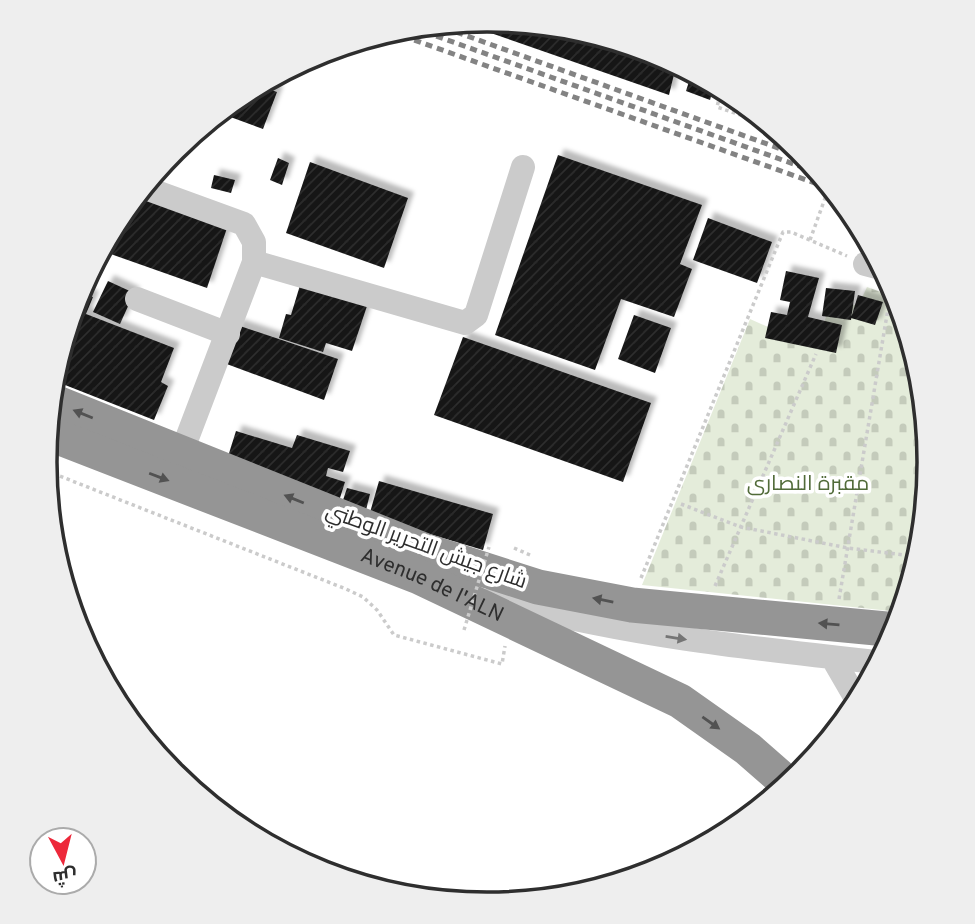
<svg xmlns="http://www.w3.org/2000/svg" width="975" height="924" font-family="Overpass,Cairo,sans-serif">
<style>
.cemetery{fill:url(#cemetery-stones)}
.building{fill:url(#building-hatch);filter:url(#shadow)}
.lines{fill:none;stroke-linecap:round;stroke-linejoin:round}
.path{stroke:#cbcbcb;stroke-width:3.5;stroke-dasharray:3.5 3.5;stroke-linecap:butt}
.minor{stroke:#cbcbcb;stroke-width:24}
.highway{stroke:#959595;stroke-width:35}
.rail{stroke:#838383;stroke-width:5;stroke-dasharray:7 5;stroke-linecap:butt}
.path-bridge{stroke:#cbcbcb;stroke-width:3.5;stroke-dasharray:3.5 3.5;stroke-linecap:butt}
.oneway{fill:#525252}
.oneway2{fill:#757575}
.labels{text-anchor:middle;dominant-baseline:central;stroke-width:7;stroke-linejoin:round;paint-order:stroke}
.park-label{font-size:21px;fill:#516b39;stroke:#fff}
.street-label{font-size:21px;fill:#2e2e2e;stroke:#fff}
.rim{fill:none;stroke:#2e2e2e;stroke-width:3.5}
</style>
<defs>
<pattern id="cemetery-stones" width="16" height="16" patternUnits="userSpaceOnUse" patternTransform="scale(1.75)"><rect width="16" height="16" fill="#e4ecda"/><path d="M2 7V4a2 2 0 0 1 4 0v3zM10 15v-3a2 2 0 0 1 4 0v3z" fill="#c4cbbb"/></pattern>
<pattern id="building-hatch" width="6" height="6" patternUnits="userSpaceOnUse" patternTransform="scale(1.75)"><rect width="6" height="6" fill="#151515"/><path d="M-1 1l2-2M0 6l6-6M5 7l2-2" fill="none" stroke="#2f2f2f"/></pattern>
<filter id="shadow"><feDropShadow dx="6" dy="-6" stdDeviation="2" flood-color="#0004"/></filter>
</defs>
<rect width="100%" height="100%" fill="#fff"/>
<!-- cemetery -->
<path class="cemetery" d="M 867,287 L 898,298 L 930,462 L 900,612 L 642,585 L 750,319 L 815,348 L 832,300 L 858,306 Z"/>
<!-- building -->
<path class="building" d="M 488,19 L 657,53 L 676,66 L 669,95 L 465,24 Z
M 691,75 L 713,90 L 710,100 L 686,91 Z
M 266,88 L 277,92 L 263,129 L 225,115 Z
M 558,155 L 702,205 L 680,264 L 692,269 L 674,317 L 621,299 L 595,370 L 495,335 Z
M 278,158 L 289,163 L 282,185 L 270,180 Z
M 310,162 L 408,198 L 384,268 L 286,233 Z
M 214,175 L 235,180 L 231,193 L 211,188 Z
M 142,198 L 227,228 L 207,288 L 105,252 Z
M 708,218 L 772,242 L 757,283 L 693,260 Z
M 786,271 L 819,278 L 808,317 L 842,325 L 836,353 L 765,338 L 771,312 L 787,315 L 790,302 L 780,300 Z
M 108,281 L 134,293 L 120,324 L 93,312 Z
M 301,282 L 368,303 L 352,351 L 326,343 L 323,352 L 279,338 L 286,314 L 291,315 Z
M 826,288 L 855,291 L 851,320 L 822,316 Z
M 79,292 L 93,297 L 86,314 L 174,348 L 161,382 L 168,386 L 154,420 L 60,383 Z
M 858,295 L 883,302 L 875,325 L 851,318 Z
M 634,315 L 671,328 L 655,373 L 618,359 Z
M 237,325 L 338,359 L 324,400 L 224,363 Z
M 463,337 L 651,403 L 623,482 L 434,415 Z
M 236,431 L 292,448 L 297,435 L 350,451 L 343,472 L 328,468 L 326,476 L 345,482 L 339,501 L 225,466 Z
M 379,481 L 493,514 L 483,550 L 369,516 Z
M 347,488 L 370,494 L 366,510 L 342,503 Z"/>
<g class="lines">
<!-- path -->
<path class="path" d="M 720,95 L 717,107 L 758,121
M 810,240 L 828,190
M 47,471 L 346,589 L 363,597 L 377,610 L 394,635 L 502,664 L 505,646
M 681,504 L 741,527 L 848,548 L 912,556
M 916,535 L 926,443
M 514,548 L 530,555
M 641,578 L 783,232 L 791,232 L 847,256
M 715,586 L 816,354
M 839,599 L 890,297"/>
<!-- minor -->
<path class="minor" d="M 148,189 L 244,224 L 254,242 L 254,262 L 181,454
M 254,262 L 465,323 L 476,315 L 523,167
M 865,264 L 880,268
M 137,299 L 228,334
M 493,599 C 618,634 747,648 876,662
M 832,657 L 854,695"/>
<!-- highway -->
<g class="highway">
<path d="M 57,403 L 426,551 L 538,587 L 632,605 L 897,630"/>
<path id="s1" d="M 50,434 L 419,577 L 680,701 L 748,749 L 788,784"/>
</g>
<!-- rail -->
<path class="rail" d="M 445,28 L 806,158
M 425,32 L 816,172
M 403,36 L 826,187"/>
<!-- path-bridge -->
<path class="path-bridge" d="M 464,630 L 489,547"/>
</g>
<!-- one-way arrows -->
<defs><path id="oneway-solid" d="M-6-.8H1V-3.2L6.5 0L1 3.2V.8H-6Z" transform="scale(1.75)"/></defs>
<g class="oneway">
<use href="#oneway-solid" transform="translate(83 414) rotate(-158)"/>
<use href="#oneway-solid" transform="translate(159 477) rotate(21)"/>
<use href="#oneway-solid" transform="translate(294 499) rotate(-158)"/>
<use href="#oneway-solid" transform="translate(603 600) rotate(-169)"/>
<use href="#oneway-solid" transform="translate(829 624) rotate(-175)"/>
<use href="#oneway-solid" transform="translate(711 723) rotate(35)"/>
</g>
<use class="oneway2" href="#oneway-solid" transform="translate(676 638) rotate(9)"/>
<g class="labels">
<!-- park labels -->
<g class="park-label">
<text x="808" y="484">مقبرة النصارى</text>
</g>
<!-- street labels -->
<g class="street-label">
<text transform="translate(426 547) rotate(20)">شارع جيش التحرير الوطني</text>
<text stroke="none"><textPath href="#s1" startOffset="411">Avenue de l'ALN</textPath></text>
</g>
</g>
<!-- crop -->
<path d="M0 0H975V924H0ZM57 462a430 430 0 1 1 860 0a430 430 0 1 1-860 0Z" fill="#eee" fill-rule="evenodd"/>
<path class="rim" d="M57 462a430 430 0 1 1 860 0a430 430 0 1 1-860 0Z"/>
<!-- north arrow -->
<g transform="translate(63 861) rotate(173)"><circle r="33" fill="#ffffff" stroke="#ababab" stroke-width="2"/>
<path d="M0-5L12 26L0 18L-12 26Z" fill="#ed283a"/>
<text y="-10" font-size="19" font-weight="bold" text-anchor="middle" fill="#2e2e2e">ش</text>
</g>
</svg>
